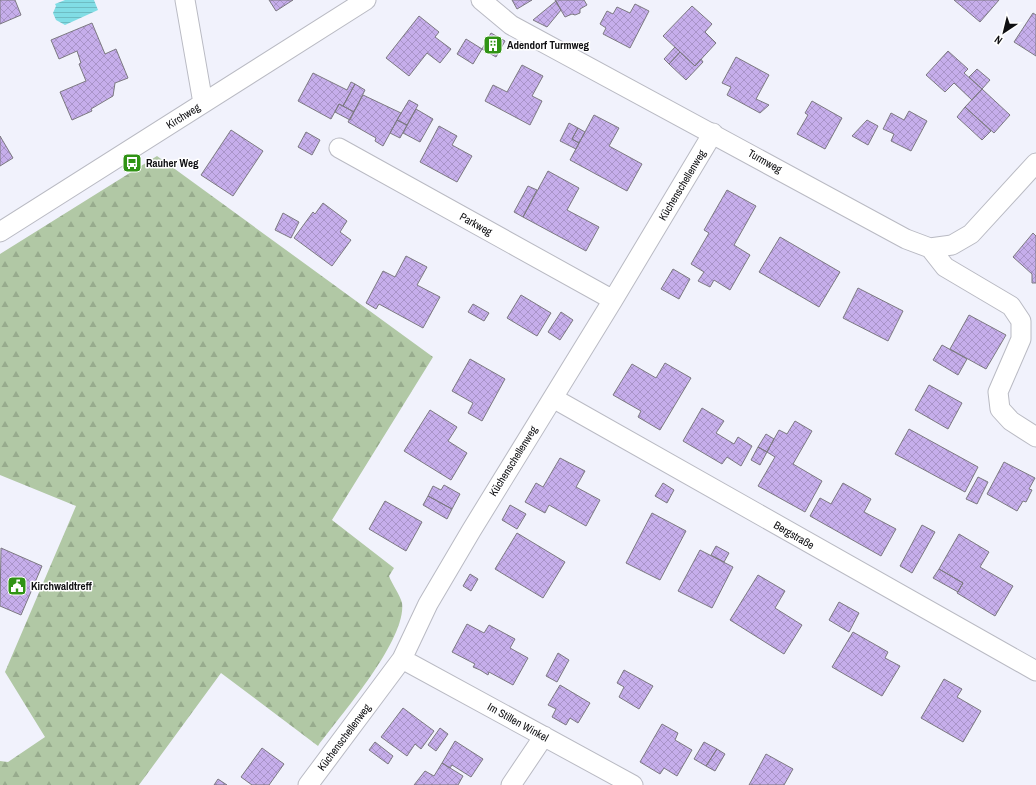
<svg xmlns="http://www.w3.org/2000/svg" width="1036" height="785" font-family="'Archivo Narrow',sans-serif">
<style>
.forest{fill:url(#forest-firs)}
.water{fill:url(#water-rules)}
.building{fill:url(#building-cross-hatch);stroke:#7c7981}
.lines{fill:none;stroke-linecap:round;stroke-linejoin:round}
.minor-casing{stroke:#b9bac3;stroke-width:21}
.minor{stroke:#fff;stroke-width:19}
.labels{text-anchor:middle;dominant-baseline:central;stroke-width:3;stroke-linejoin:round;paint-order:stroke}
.poi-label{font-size:11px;font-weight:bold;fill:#0f0f12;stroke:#fff;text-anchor:start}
.street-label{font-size:11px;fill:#0f0f12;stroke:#fff}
</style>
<defs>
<pattern id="forest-firs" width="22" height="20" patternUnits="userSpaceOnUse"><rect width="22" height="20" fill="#b1c8a5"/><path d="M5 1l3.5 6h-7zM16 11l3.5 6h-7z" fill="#97ab8d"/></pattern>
<pattern id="water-rules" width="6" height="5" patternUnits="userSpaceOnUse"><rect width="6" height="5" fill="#81dde5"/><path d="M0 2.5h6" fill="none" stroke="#6ebcc3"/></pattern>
<pattern id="building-cross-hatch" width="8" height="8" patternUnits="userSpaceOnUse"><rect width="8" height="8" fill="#c6aeeb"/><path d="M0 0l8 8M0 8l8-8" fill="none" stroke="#a994c8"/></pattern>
</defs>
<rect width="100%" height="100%" fill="#f1f2fc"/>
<!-- forest -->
<path class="forest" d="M 157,156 L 433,357 L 332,520 L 394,568 L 389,576 C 392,584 400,595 402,603 C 407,640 340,716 318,746 L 221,673 L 139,785 L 0,785 L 0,761 L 8,762 L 45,737 L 5,672 L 76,506 L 0,475 L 0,254 Z"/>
<!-- water -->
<path class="water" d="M 65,0 L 94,0 L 98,10 L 65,25 L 56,20 L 53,13 L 56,6 L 55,4 Z"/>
<!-- building -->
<path class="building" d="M 0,0 L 15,0 L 21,15 L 0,24 Z
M 269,0 L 293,0 L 276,11 Z
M 512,0 L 532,0 L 517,9 Z
M 555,0 L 584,0 L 587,5 L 580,9 L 580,13 L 575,15 L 572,14 L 565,17 Z
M 954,0 L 999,0 L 980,22 Z
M 556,1 L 561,10 L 547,27 L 533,20 Z
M 635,4 L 649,11 L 630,48 L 603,34 L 606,28 L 600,24 L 607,11 L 613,14 L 617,7 L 630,13 Z
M 692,6 L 712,24 L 705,32 L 716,43 L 695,66 L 663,36 Z
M 1033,13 L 1036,15 L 1036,56 L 1014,42 Z
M 419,16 L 439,32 L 435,37 L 451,49 L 440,63 L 427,53 L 409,76 L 386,58 Z
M 92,23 L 105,54 L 116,49 L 128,78 L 115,83 L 113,96 L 91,109 L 92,111 L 72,120 L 60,92 L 86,81 L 79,64 L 81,63 L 77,51 L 59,59 L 51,40 Z
M 491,33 L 505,41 L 496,57 L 482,49 Z
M 466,39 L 482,49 L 473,64 L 457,54 Z
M 675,47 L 680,52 L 669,64 L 664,59 Z
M 948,51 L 968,69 L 964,73 L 982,89 L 972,100 L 954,83 L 945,92 L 926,75 Z
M 680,52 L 695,66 L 701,59 L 703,62 L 686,80 L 669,64 Z
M 736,57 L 769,75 L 756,99 L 769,105 L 760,113 L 727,95 L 731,87 L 722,83 Z
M 522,65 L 543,76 L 532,96 L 542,101 L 530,125 L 485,101 L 493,85 L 507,92 Z
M 977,69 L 990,80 L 982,89 L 969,77 Z
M 313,73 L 347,90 L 351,82 L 355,84 L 343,106 L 339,104 L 331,119 L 298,101 Z
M 355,84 L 365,90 L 354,112 L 343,106 Z
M 982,89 L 1010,115 L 994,133 L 965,107 Z
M 363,95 L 401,113 L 383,146 L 375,141 L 376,138 L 348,122 Z
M 409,100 L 418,105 L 407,125 L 397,120 Z
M 812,101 L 842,118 L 825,149 L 797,134 L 808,115 L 805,113 Z
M 339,104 L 354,112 L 350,120 L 335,112 Z
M 965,107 L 991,131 L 982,140 L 957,117 Z
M 416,109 L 433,119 L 420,142 L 403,133 Z
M 909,111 L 927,121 L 911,151 L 891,141 L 894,134 L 883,129 L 891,113 L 904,120 Z
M 594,115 L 619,128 L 609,146 L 642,164 L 627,191 L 570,160 Z
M 397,120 L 407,125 L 400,138 L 390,133 Z
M 867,120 L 878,126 L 868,145 L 852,136 Z
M 569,123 L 578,128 L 572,139 L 579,143 L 576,149 L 560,141 Z
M 439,126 L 457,136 L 452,145 L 472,156 L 457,182 L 420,162 Z
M 578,128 L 585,132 L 579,143 L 572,139 Z
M 231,130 L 263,151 L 233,196 L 201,175 Z
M 306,132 L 320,140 L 312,155 L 298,147 Z
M 0,136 L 13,158 L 0,166 Z
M 548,171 L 579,188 L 567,210 L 599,227 L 586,251 L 523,217 Z
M 528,186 L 537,190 L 523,217 L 514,212 Z
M 727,190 L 756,206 L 734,245 L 750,255 L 730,290 L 714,280 L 710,287 L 698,281 L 704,272 L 691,264 L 709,233 L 704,230 Z
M 323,203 L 347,221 L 340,232 L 351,240 L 332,266 L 294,238 L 313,212 L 315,214 Z
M 283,213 L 299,222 L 291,238 L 275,230 Z
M 1033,233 L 1036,236 L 1036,283 L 1032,283 L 1032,274 L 1013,257 Z
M 780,237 L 840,272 L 819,307 L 759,272 Z
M 406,256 L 427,267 L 417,285 L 440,297 L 423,328 L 379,304 L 376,309 L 366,303 L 383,271 L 395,277 Z
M 673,269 L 690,279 L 679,299 L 661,289 Z
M 858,288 L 903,311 L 888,341 L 843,318 Z
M 521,295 L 551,313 L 537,336 L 507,318 Z
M 473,304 L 489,313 L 484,321 L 468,312 Z
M 561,312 L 573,320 L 560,340 L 548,332 Z
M 969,315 L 1006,335 L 986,369 L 950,349 Z
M 942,345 L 967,359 L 958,375 L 933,360 Z
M 470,359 L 505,379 L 482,421 L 468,413 L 473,403 L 452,391 Z
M 665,363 L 691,378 L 660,430 L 638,417 L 641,411 L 613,395 L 632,364 L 656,378 Z
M 929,385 L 962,403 L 948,429 L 915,410 Z
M 702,408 L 724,421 L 716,433 L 734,444 L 738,437 L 752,446 L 741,466 L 727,457 L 722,464 L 683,441 Z
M 430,410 L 457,427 L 448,441 L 467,453 L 451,480 L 404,451 Z
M 795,421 L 812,431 L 793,464 L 822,481 L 805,512 L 758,486 L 775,457 L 767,452 L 774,439 L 779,430 L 787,434 Z
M 909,429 L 978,467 L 965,492 L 895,454 Z
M 766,434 L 774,439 L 767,452 L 758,447 Z
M 758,447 L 767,452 L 760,465 L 751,460 Z
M 560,458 L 585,471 L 576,487 L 600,500 L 586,526 L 549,505 L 545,513 L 525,502 L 536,483 L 543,487 Z
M 1004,462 L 1035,478 L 1029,489 L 1032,490 L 1026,502 L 1023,501 L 1017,511 L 987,494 Z
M 978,477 L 988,482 L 977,504 L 966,499 Z
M 663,483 L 674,490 L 667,503 L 655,496 Z
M 843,483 L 871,499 L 864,512 L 896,529 L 881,556 L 810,516 L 820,498 L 831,504 Z
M 444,485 L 460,494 L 452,509 L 428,496 L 433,486 L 441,490 Z
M 428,496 L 452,509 L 447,519 L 423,505 Z
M 385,501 L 422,522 L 406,551 L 369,529 Z
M 510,505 L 526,514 L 517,529 L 502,520 Z
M 652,513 L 686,531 L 660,580 L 626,563 Z
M 922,525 L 935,532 L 912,573 L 900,566 Z
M 517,533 L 565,562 L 543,598 L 495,569 Z
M 959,534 L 989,552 L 980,567 L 1013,586 L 995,616 L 957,593 L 963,583 L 939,569 Z
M 716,546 L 729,553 L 724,562 L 711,555 Z
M 1,548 L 42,566 L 21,615 L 0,606 Z
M 700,550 L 733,567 L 712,608 L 678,591 Z
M 939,569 L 963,583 L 958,592 L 933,578 Z
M 470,574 L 478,579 L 471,591 L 463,586 Z
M 758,575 L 785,591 L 775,608 L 802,625 L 784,654 L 730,620 Z
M 839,602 L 859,613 L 849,632 L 829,620 Z
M 467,624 L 484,633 L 489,625 L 515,639 L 510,648 L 528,658 L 513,685 L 489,672 L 488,675 L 480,670 L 473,667 L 475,664 L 452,652 Z
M 853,632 L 888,652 L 885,658 L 900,666 L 882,696 L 832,667 Z
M 558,653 L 569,660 L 557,682 L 546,676 Z
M 624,670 L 653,686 L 639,709 L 619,697 L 624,687 L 617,683 Z
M 944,679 L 962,689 L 957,697 L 981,711 L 963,742 L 921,718 Z
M 560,685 L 590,703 L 578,723 L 570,718 L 566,725 L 552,717 L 556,709 L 548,705 Z
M 403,708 L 434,731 L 421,749 L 415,744 L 407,756 L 381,737 Z
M 662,724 L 678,733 L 675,740 L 692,750 L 677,776 L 664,768 L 660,774 L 640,762 Z
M 440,728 L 448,734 L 436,751 L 428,745 Z
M 455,741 L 483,759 L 471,777 L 452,765 L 450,768 L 442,763 Z
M 375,742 L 393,756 L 388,764 L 369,750 Z
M 704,742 L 717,749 L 706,766 L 694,759 Z
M 262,748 L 284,764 L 269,785 L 252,785 L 241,777 Z
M 717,749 L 725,754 L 715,771 L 706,766 Z
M 766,754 L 793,769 L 784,785 L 749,785 Z
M 442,763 L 463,776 L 458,785 L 414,785 L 425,771 L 434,776 Z
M 218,779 L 227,785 L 214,785 Z"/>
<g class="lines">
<defs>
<path id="minor" d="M 185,0 L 203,103
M 481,0 L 511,25 L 906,239 L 930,248 L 952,245 L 971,234 L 1036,163
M 339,148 L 613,300
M 0,232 L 366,0
M 930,248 L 945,267 L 1011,306 L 1021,321 L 1021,339 L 998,392 L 1000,409 L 1011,421 L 1036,437
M 553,398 L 1036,671
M 402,659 L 633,785
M 308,785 L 402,659 L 428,604 L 471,531 L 613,300 L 713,133
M 511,785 L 544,736"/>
</defs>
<!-- minor casing -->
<use href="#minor" class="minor-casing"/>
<!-- minor -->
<use href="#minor" class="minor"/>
</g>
<!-- icons -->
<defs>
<symbol id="building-square" viewBox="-11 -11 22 22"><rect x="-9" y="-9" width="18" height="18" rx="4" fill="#309315" stroke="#fff"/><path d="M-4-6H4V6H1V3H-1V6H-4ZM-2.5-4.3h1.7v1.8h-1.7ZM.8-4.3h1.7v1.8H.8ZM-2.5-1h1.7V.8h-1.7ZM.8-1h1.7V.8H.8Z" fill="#fff"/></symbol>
<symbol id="bus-square" viewBox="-11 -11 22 22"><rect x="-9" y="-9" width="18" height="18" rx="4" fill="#309315" stroke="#fff"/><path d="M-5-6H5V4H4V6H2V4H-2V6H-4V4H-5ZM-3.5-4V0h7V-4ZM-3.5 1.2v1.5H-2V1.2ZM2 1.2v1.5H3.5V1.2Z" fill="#fff"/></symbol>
<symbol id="civic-square" viewBox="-11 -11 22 22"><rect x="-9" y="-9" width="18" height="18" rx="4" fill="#309315" stroke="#fff"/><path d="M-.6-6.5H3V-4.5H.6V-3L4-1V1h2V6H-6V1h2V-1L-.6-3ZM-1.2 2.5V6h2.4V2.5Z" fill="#fff"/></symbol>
</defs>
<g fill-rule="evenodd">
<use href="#building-square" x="482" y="34" width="22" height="22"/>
<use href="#bus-square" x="121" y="152" width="22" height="22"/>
<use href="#civic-square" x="6" y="575" width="22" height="22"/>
</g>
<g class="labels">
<!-- poi labels -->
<g class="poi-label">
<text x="507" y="45">Adendorf Turmweg</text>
<text x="146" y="163">Rauher Weg</text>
<text x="31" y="586">Kirchwaldtreff</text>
</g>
<!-- street labels -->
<g class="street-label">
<text transform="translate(183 116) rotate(-32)">Kirchweg</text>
<text transform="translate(765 161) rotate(29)">Turmweg</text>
<text transform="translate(682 185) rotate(-59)">Küchenschellenweg</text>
<text transform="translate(476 224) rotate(29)">Parkweg</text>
<text transform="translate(513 461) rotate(-58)">Küchenschellenweg</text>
<text transform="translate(794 535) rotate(30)">Bergstraße</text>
<text transform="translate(518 722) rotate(29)">Im Stillen Winkel</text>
<text transform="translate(344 737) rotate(-53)">Küchenschellenweg</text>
</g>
</g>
<!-- north arrow -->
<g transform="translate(1004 32) rotate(215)" stroke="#ffffff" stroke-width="3" paint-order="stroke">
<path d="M0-3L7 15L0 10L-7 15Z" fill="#0f0f12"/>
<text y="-6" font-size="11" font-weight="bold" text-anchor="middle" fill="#0f0f12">N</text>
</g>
</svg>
